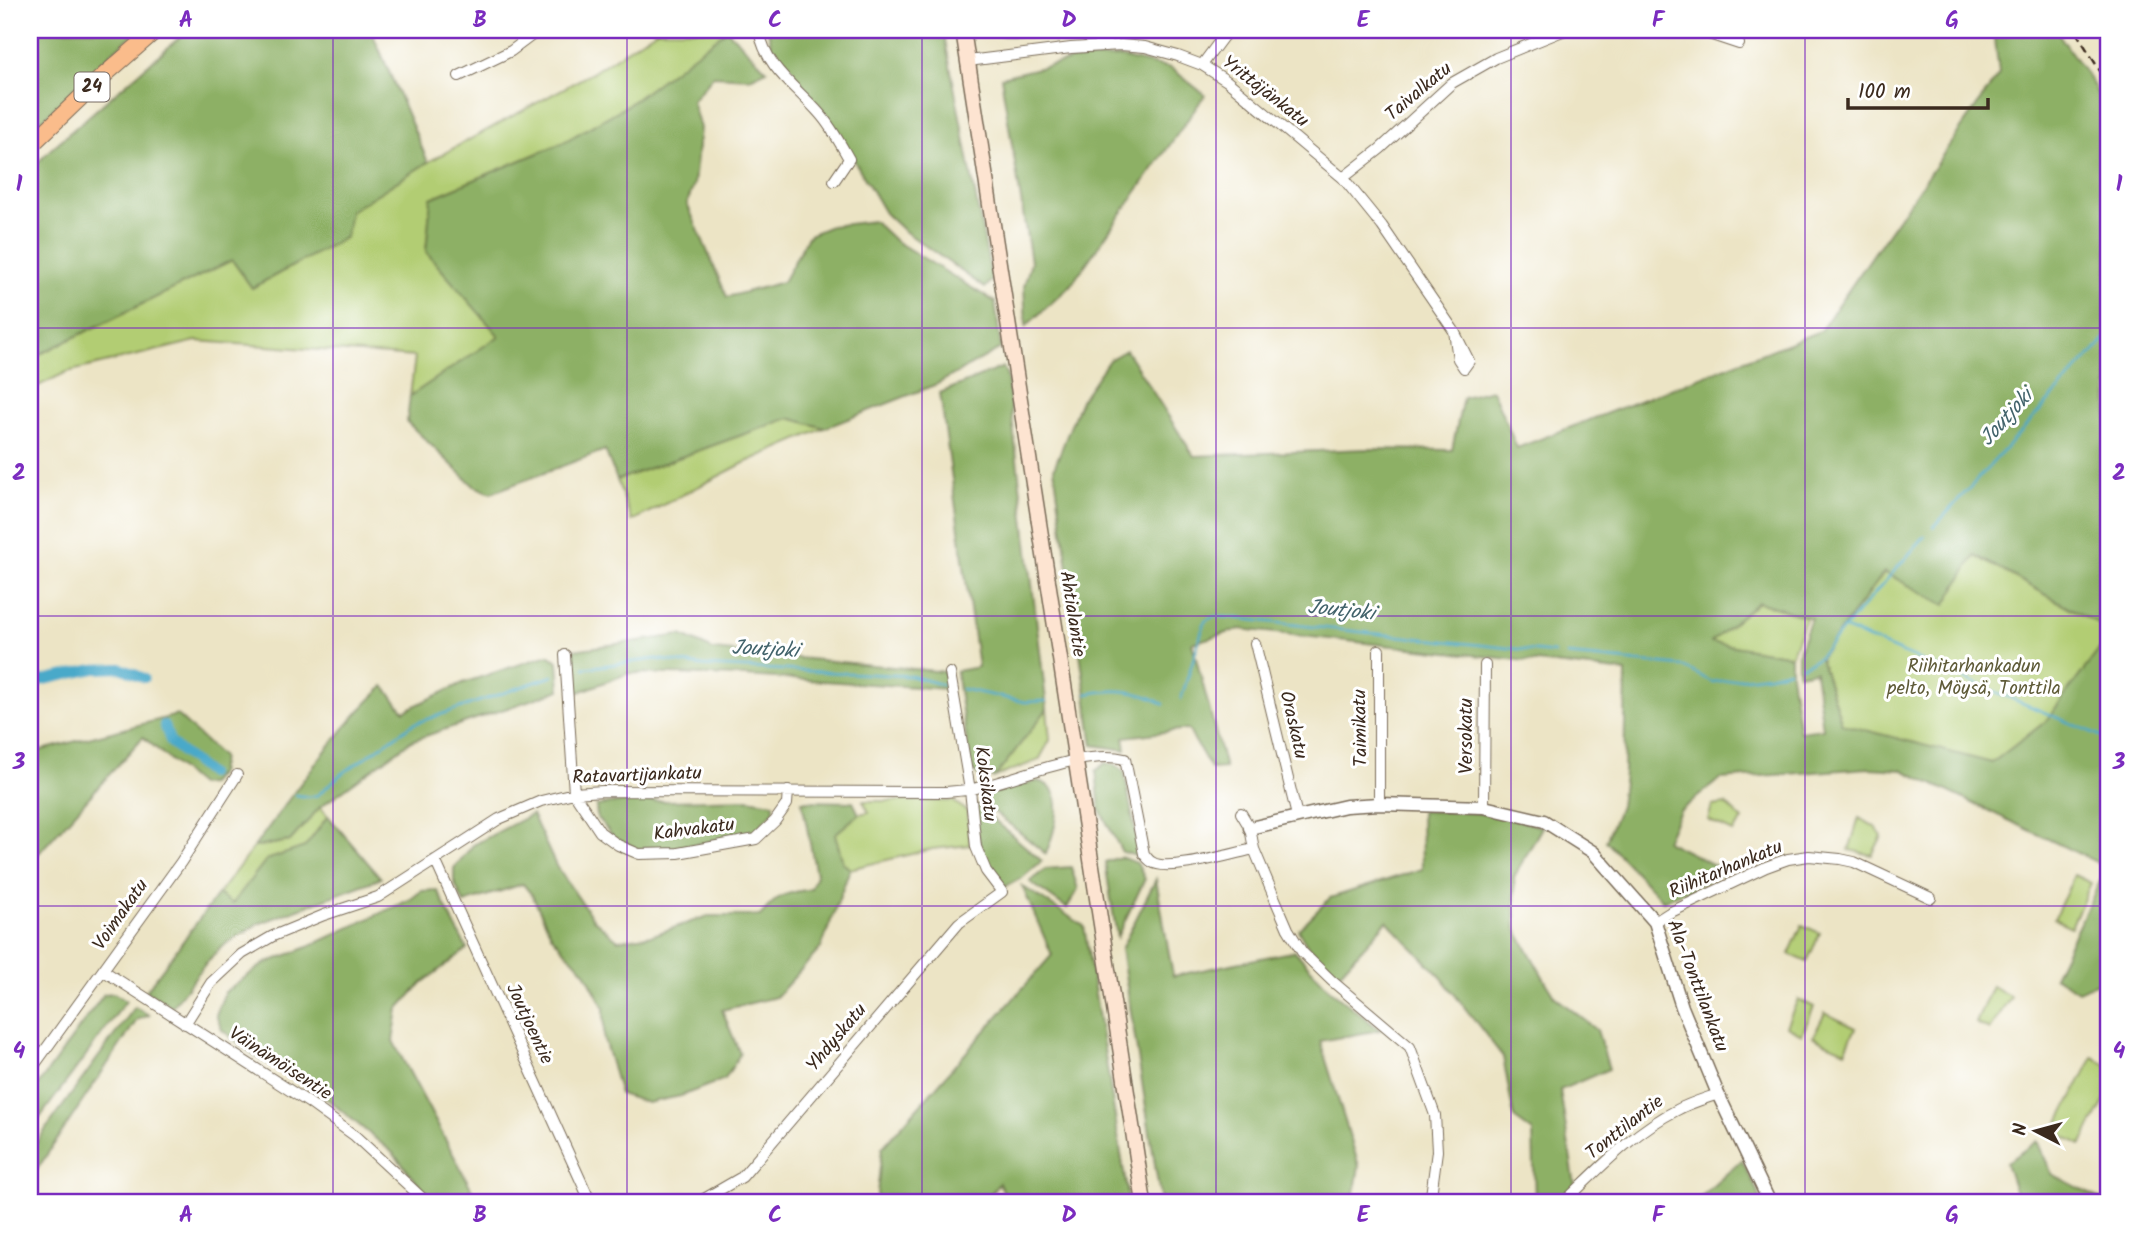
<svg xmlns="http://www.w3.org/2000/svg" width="2138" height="1233" font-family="Kalam,sans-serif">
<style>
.green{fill:#b2cd73;stroke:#767c48;stroke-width:2}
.forest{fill:#8db065;stroke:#646d42;stroke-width:2;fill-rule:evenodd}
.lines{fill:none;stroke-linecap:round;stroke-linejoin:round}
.stream{stroke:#4aa9c9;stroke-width:2.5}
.canal{stroke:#4aa9c9;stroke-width:10}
.minor-casing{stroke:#796b58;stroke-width:12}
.tertiary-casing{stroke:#796b58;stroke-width:15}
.secondary-casing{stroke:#796b58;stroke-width:17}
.trunk-casing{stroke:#796b58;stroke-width:18}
.minor{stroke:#fff;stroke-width:10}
.tertiary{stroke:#fff;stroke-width:12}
.secondary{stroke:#fde4d1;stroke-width:14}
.trunk{stroke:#fabc8b;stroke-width:16}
.rail{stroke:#3b2a1e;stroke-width:2.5;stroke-dasharray:10 5;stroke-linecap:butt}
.grid{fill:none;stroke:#7b2cbf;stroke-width:2;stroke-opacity:0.55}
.labels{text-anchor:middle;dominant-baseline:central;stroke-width:6;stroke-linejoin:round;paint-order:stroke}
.shield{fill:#fff;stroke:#766a62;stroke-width:2}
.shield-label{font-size:18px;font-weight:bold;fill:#3b2a1e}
.street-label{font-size:19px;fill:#3b2a1e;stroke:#fff}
.park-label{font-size:19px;fill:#5f5b38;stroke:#fff}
.water-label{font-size:21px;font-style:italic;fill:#42636b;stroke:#fff}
.neatline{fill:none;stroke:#7b2cbf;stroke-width:2.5}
.grid-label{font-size:23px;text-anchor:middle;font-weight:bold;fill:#7b2cbf}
</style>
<rect width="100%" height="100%" fill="#fff"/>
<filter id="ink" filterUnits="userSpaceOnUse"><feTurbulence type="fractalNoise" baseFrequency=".0143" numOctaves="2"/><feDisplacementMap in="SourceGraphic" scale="14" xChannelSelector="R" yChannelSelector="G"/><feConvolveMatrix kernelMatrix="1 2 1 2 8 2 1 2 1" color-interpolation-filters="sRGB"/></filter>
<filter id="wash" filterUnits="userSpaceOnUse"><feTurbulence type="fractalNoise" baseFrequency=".00686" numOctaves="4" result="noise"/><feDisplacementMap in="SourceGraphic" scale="28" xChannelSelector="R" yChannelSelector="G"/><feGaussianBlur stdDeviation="1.57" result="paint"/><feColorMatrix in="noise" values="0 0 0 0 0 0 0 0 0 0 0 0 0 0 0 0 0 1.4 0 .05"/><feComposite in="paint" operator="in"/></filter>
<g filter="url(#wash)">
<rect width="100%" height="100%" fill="#ece4c5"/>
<!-- green -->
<path class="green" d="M 657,30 L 729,30 L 628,105 L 562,143 L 431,198 L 426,252 L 500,336 L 410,396 L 415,357 L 196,341 L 67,372 L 30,390 L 30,359 L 232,260 L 252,288 L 346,237 L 350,211 L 428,162 L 592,73 Z
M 789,418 L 825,428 L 744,463 L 632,521 L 617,480 Z
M 1974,555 L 2108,629 L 2108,638 L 2045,722 L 1992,763 L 1909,743 L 1842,724 L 1820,658 L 1885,572 Z
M 1758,602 L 1806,617 L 1791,656 L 1710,642 Z
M 1047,709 L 1050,740 L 1039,760 L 995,777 Z
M 863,801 L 953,801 L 967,811 L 970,845 L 932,849 L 850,869 L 843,863 L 835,834 L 859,814 L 869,812 Z
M 1726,804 L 1743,820 L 1733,832 L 1708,820 L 1712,806 Z
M 320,807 L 328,816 L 305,847 L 266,860 L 232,904 L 218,894 L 254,847 L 290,841 Z
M 1859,818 L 1874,826 L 1882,836 L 1872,855 L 1849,850 Z
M 2074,875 L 2091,883 L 2071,927 L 2054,919 Z
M 1802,925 L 1820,933 L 1807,962 L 1789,954 Z
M 1992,986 L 2011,997 L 1989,1030 L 1976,1023 Z
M 1798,999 L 1814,1007 L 1802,1034 L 1786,1026 Z
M 1825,1013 L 1856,1028 L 1845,1051 L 1813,1037 Z
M 2093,1057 L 2108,1065 L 2108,1094 L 2081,1145 L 2054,1131 Z"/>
<!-- forest -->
<path class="forest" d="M 30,30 L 139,30 L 111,53 L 30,132 Z
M 188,30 L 371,30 L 428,162 L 350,211 L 346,237 L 252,288 L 232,260 L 30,359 L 30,171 L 51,149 Z
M 727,30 L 767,70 L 750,78 L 713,76 L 692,101 L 700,128 L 694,184 L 687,204 L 727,297 L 783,282 L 809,235 L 831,226 L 874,221 L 894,240 L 995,302 L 1001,348 L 937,384 L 825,428 L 789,418 L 617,480 L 605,450 L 491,493 L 474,486 L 407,422 L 410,396 L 499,336 L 426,252 L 431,198 L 562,143 L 628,105 Z
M 768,30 L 943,30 L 992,280 L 985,288 L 903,230 L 885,213 L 830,119 L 772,48 Z
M 996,30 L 1104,30 L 1118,39 L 997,35 Z
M 1994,30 L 2056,30 L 2092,83 L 2108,113 L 2108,629 L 1975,555 L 1945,605 L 1884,572 L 1820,658 L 1842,724 L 1992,763 L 2045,722 L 2108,638 L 2108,979 L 2078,991 L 2054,976 L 2107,867 L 1903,770 L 1869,768 L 1720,779 L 1680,811 L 1666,841 L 1728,872 L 1663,901 L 1606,841 L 1620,806 L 1624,773 L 1626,672 L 1240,629 L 1192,643 L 1225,768 L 1211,769 L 1188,729 L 1124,737 L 1126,750 L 1093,745 L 1054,468 L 1081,400 L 1109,360 L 1126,350 L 1194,456 L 1366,449 L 1452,450 L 1463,397 L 1492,390 L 1517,448 L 1820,331 L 1999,74 ZM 1758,602 L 1811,618 L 1798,654 L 1798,674 L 1815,671 L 1823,729 L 1800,732 L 1791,675 L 1791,656 L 1711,642 Z
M 1119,57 L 1171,68 L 1205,95 L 1071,285 L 1026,326 L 1024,286 L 1031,262 L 1001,77 L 1072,60 Z
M 1003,367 L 1007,376 L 1047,709 L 995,777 L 980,778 L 971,769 L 956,671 L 978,667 L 940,393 Z
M 681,635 L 713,650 L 945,672 L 947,689 L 744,676 L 629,673 L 574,694 L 573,650 Z
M 548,655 L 558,661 L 560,690 L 411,741 L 320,807 L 290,841 L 254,847 C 295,792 334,733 384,686 L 404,711 L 463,683 Z
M 177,715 L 222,757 L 219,773 L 210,784 L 199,785 L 143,737 L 30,863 L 30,753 Z
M 1105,763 L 1116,765 L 1124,771 L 1140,857 L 1122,852 L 1100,810 L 1096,771 Z
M 1038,781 C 1070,789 1054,833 1046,854 L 981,801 L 986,793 Z
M 748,799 L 774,803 L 774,811 L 751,835 L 679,847 L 638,849 L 614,838 L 597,817 L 596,806 L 623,802 Z
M 802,801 L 853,802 L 859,814 L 835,834 L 843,863 L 850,869 L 821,948 L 776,997 L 722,1010 L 740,1054 L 725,1079 L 681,1096 L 647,1103 L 620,1094 L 604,1039 L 604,1008 L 585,972 L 552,936 L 532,895 L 523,884 L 464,903 L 454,882 L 454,868 L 473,845 L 532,814 L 556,866 L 594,920 L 618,940 L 653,935 L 708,916 L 760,916 C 780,893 782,894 811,889 L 816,875 Z
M 977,805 L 1042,861 L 1022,878 L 1003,888 C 989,869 980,851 976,827 C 975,819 973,813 977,805 Z
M 1421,811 L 1476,813 L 1504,816 L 1542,827 L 1514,877 L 1516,929 L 1554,996 L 1597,1030 L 1609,1069 L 1560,1090 L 1575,1186 L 1556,1203 L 1535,1203 L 1533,1132 L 1514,1118 L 1503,1057 L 1441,977 L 1387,921 L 1338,975 L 1309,948 L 1298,930 L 1330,898 L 1422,869 Z
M 328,816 L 381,878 L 258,924 L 221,947 L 206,963 L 172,1007 L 146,991 L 218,894 L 232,904 L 266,860 L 305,847 Z
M 1120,857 L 1137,863 L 1145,879 L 1117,937 L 1105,862 Z
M 1071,867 L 1078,889 L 1067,908 L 1030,882 L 1045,869 Z
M 1156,879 L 1173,976 L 1295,951 L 1330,990 L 1380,1030 L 1320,1041 L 1359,1166 L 1353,1203 L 1161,1203 L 1121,949 Z
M 1022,886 L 1084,926 L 1129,1203 L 1009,1203 L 999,1183 L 984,1203 L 876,1203 L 882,1148 L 1052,955 Z
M 437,890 L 467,949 L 422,983 L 398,1009 L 393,1041 L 479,1203 L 434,1203 L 393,1153 L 326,1098 L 256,1057 L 222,1030 L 216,1015 L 225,992 L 264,964 L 308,947 L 411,899 L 421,891 Z
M 114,993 L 126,1001 L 30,1131 L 30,1096 L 104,994 Z
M 135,1007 L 149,1015 L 137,1020 L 30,1180 L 30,1151 Z
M 2037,1141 L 2052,1174 L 2107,1203 L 2019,1203 L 2006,1163 Z
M 1742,1160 L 1763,1203 L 1694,1203 Z"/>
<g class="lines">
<!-- stream -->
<path class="stream" d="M 1934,527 L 2108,336
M 1843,628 L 2108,739
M 1567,655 L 1682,666 L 1712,682 L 1769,675 L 1789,670
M 1802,666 L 1818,658 L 1925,536
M 584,668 L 656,659 L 703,666 L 911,676 L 944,685
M 962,689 L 1025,702 L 1046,701
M 1087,694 C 1116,688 1138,690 1164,704
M 1181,699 L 1205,621 L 1215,616 L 1554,653
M 296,795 L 309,797 L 318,795 L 339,776 L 413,724 L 553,676"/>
<!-- canal -->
<path class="canal" d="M 30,683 L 94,669 L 121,668 L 144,678
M 164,725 L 171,743 L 209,774"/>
</g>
</g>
<g filter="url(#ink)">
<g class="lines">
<defs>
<path id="minor" d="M 759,30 C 765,67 795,86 819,113 C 831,126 840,143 849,159 L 834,181
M 1697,30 L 1739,44
M 968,61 L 1071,48 L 1121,45 L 1145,47 L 1178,56 L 1202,65 L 1227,81 L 1343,178 L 1382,226 L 1454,331 L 1458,359 L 1464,368 L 1469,361 L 1454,331
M 1202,65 L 1228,30
M 459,76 L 511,51 L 539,30
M 1343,178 L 1380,149 L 1452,83 L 1496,58 L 1565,30
M 1255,643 L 1297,816
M 1379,650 L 1379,804
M 565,655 L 574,793 L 600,832 L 618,845 L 639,854 L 678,853 L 756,839 L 775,821 L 787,804 L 788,791
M 1484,807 L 1485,665
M 1241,813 L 1250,828 L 1254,849 L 1272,892 L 1288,929 L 1302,952 L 1332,981 L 1410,1047 L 1435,1115 L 1437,1151 L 1430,1203
M 435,860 L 591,1203
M 1655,922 L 1669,913 L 1766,867 L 1788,859 L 1809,856 L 1840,859 L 1854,862 L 1931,898
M 104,971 L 308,1102 L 355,1136 L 421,1197 L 424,1203
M 185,1024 L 211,983 L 242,954 L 273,936 L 324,915 L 378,897 L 499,819 L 541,801 L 574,793 L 603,791 L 945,792 C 954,791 963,791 972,789 C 1016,780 1082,749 1125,759 L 1144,854 C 1145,855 1150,862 1152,862 C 1167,873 1234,853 1254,849
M 30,1071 L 181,862 L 237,775
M 697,1203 L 742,1177 L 959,923 L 1002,892 L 986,871 L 976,847 L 970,790 L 950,673
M 1563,1203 C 1598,1170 1633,1132 1677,1110 C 1690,1103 1704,1099 1718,1094"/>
<path id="tertiary" d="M 1250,828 L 1346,806 L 1379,804 L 1484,807 L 1544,821 L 1593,852 L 1655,922 L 1682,1007 L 1718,1094 L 1770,1203"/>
<path id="secondary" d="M 963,30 L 1144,1203"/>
<path id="trunk" d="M 30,146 L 101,78 L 156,30"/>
</defs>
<!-- minor casing -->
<use href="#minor" class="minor-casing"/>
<!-- tertiary casing -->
<use href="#tertiary" class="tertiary-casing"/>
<!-- secondary casing -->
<use href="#secondary" class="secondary-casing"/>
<!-- trunk casing -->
<use href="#trunk" class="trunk-casing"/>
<!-- minor -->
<use href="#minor" class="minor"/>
<!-- tertiary -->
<use href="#tertiary" class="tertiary"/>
<!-- secondary -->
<use href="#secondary" class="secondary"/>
<!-- trunk -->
<use href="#trunk" class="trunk"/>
<!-- rail -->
<path class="rail" d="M 2075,30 L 2108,84"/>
</g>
</g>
<!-- grid -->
<path class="grid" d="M 333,30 L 333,1203M 627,30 L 627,1203M 922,30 L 922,1203M 1216,30 L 1216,1203M 1511,30 L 1511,1203M 1805,30 L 1805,1203M 30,328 L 2108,328M 30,616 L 2108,616M 30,906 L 2108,906"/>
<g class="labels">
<!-- shield labels -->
<rect class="shield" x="74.5" y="72.5" width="35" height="29" rx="5"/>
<g class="shield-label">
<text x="92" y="87">24</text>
</g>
<!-- street labels -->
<g class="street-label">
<text transform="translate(1265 92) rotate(38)">Yrittäjänkatu</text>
<text transform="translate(1419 92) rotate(-40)">Taivalkatu</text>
<text transform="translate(1072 614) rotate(81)">Ahtialantie</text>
<text transform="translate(1293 725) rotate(77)">Oraskatu</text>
<text transform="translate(1361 728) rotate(-91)">Taimikatu</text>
<text transform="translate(1467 736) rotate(-90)">Versokatu</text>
<text transform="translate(637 776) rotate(-2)">Ratavartijankatu</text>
<text transform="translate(985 784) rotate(83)">Koksikatu</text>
<text transform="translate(694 830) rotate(-7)">Kahvakatu</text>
<text transform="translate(1726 870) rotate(-23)">Riihitarhankatu</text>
<text transform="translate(121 915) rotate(-55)">Voimakatu</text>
<text transform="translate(1697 986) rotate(69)">Ala-Tonttilankatu</text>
<text transform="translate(529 1024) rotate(65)">Joutjoentie</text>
<text transform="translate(837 1038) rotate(-50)">Yhdyskatu</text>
<text transform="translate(280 1064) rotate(33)">Väinämöisentie</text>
<text transform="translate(1625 1128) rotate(-38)">Tonttilantie</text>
</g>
<!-- park labels -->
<g class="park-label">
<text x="1974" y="667">Riihitarhankadun<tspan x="1974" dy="22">pelto, Möysä, Tonttila</tspan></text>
</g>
<!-- water labels -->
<g class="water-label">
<text transform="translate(2007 418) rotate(-48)">Joutjoki</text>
<text transform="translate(1341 611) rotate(6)">Joutjoki</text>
<text transform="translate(765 650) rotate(3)">Joutjoki</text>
</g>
</g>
<!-- margin -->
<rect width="2138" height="1233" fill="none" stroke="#fff" stroke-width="77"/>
<!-- north arrow -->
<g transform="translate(2036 1131) rotate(276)" stroke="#ffffff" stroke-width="5" paint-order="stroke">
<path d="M0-5L12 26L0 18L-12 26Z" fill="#3b2a1e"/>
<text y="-10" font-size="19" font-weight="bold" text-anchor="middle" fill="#3b2a1e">N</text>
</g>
<!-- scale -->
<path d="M1848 98v10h140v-10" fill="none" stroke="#3b2a1e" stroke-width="3.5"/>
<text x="1858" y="98" font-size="21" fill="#3b2a1e" stroke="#ffffff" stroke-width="5" paint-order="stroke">100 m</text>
<rect x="38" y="38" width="2062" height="1156" class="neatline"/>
<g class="grid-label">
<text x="186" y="27">A</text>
<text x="480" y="27">B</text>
<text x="775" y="27">C</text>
<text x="1069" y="27">D</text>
<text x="1363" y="27">E</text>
<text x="1658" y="27">F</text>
<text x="1952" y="27">G</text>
<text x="19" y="191">1</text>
<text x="2119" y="191">1</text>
<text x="19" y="480">2</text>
<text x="2119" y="480">2</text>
<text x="19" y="769">3</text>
<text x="2119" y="769">3</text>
<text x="19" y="1058">4</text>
<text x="2119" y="1058">4</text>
<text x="186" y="1222">A</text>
<text x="480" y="1222">B</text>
<text x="775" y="1222">C</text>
<text x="1069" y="1222">D</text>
<text x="1363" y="1222">E</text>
<text x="1658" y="1222">F</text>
<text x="1952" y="1222">G</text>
</g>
</svg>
